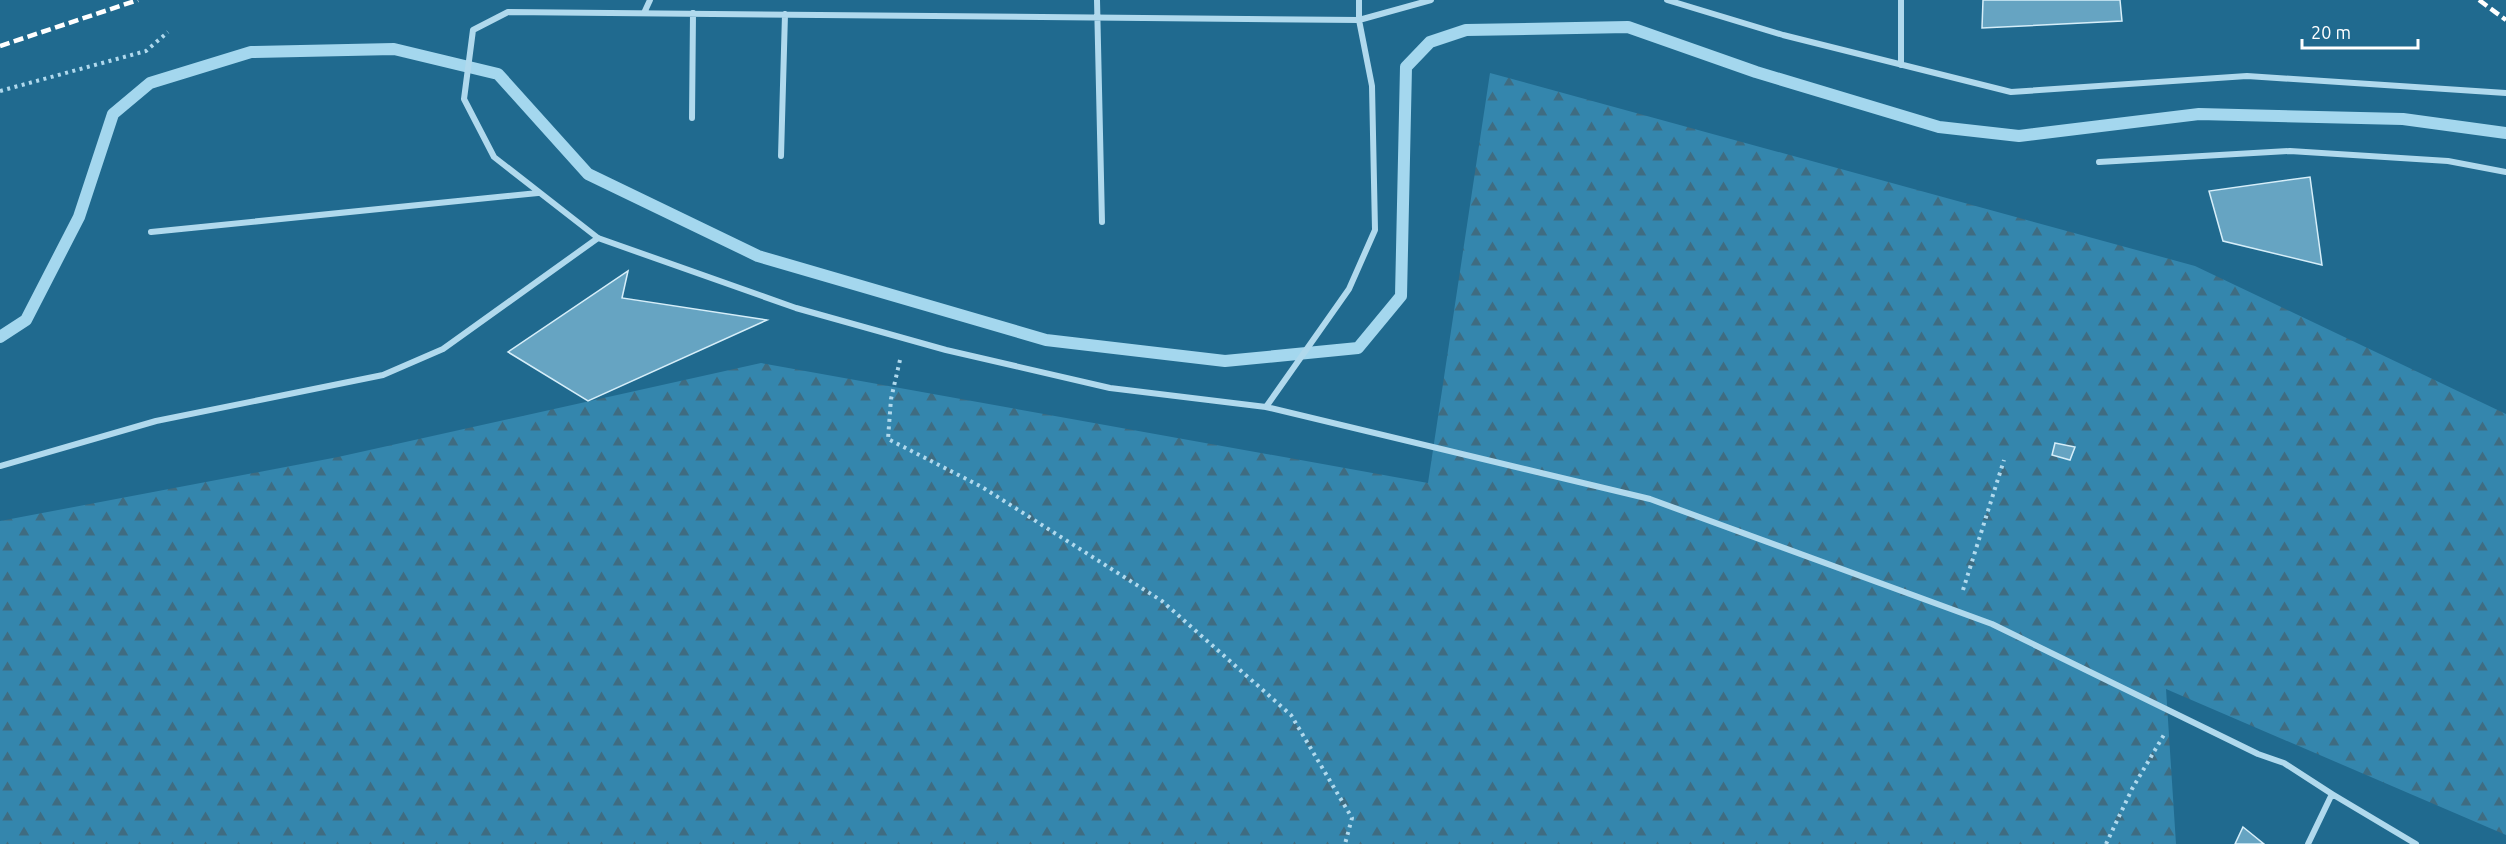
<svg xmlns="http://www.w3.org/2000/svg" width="2506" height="844" font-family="Ubuntu,sans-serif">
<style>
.forest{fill:url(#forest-firs)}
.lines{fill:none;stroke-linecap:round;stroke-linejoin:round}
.stream{stroke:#a4d7ee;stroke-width:12}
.building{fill:#66a4c2;stroke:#d6eef9;stroke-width:1.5}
.path{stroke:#b0d9ed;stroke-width:4;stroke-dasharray:3 4.5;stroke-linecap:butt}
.street{stroke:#b0d9ed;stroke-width:6}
.rail{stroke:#fff;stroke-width:4.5;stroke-dasharray:10 4.5;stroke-linecap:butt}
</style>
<defs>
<pattern id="forest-firs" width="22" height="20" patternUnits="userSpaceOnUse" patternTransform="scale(1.5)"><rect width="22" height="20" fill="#3486ad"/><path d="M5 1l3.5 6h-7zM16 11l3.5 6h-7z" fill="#3f6c81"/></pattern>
</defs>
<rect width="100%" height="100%" fill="#206a8f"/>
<!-- forest -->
<path class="forest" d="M 1490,73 L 2195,266 L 2506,414 L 2506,835 L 2166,689 L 2176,844 L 0,844 L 0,521 L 338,457 L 761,363 L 1428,483 Z"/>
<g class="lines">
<!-- stream -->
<path class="stream" d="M 0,337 L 26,320 L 79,217 L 113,114 L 150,83 L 251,52 L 394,49 L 498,74 L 588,174 L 758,256 L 1046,340 L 1225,361 L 1358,348 L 1401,296 L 1406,67 L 1430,42 L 1466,30 L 1628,27 L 1756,72 L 1939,127 L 2019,136 L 2199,114 L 2403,119 L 2506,133"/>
</g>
<!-- building -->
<path class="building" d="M 1983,0 L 2120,0 L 2122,21 L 1982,28 Z
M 2310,177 L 2322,265 L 2223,241 L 2209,191 Z
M 628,271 L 622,298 L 767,320 L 588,401 L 508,352 Z
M 2055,443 L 2075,447 L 2070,460 L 2052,455 Z
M 2243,827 L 2264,844 L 2235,844 Z"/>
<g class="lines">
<!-- path -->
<path class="path" d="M 0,91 L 146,51 L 168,32
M 900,360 L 891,399 L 888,439 L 982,487 L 1162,601 L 1291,715 L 1352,818 L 1345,844
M 1963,590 L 2004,460
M 2106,844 L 2132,789 L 2165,733"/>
<!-- street -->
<path class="street" d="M 1097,0 L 1102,222
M 1431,0 L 1359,20 L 508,12 L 473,30 L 464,99 L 494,157 L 598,238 L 796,308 L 946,350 L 1110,388 L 1266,407 L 1650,499 L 1992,624 L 2258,754 L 2284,763 L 2332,794 L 2416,844
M 1667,0 L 1783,35 L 2011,92 L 2247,76 L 2506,93
M 1901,0 L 1901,65
M 644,13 L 650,0
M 692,118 L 693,13
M 781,156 L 785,14
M 2099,162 L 2290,151 L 2448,161 L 2506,172
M 151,232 L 538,193
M 1266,407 L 1349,289 L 1375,230 L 1372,86 L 1359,20 L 1359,0
M 0,466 L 156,421 L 383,375 L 443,349 L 598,238
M 2308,844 L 2332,794"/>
<!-- rail -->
<path class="rail" d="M 2479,0 L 2506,20
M 0,46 L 138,0"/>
</g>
<!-- scale -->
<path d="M2302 39v9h116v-9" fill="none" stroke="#ffffff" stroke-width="3"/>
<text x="2311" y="39" font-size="18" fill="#ffffff" stroke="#206a8f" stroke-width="4.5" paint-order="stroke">20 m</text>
</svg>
